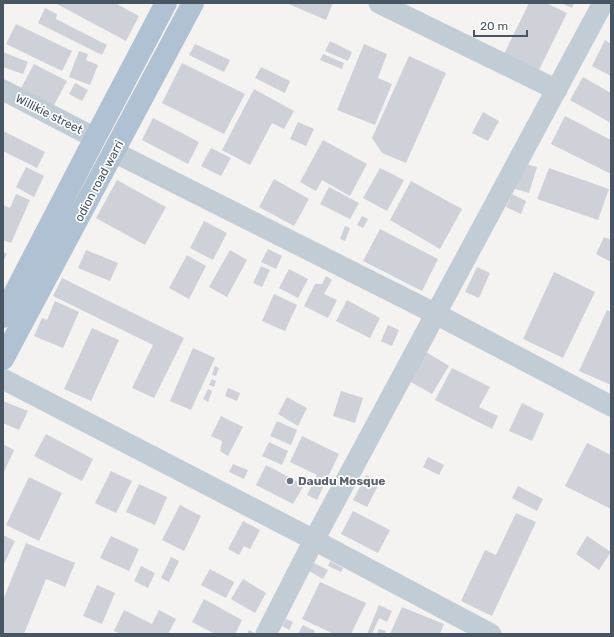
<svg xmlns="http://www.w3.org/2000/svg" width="614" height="637" font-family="Rubik,sans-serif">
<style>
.building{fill:#ced1d8}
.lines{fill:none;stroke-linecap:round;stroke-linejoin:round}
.minor{stroke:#c2ccd5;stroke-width:21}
.major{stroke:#b0c1d3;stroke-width:22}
.worship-dot{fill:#6b7280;stroke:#fff;stroke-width:1.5}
.labels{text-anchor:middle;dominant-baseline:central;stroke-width:3.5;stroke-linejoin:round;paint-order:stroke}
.street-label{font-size:12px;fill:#485562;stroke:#fff}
.worship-label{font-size:12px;font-weight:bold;fill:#5b616d;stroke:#fff;text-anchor:start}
</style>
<rect width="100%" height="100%" fill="#f5f2f2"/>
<!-- building -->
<path class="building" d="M 55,3 L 115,3 L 139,16 L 126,41 Z
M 286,3 L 333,3 L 326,20 Z
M 529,3 L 546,3 L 567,13 L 539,70 L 504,54 Z
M 561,3 L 574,3 L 572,8 Z
M 45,8 L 57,14 L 56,19 L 107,45 L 102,55 L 38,23 Z
M 16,24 L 72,51 L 62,71 L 6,44 Z
M 605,40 L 611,44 L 611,76 L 592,66 Z
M 330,41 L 352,52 L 348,61 L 325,51 Z
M 195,44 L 230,60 L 224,72 L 189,55 Z
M 364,44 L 387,54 L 378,78 L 392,84 L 375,125 L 337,110 Z
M 79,51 L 88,54 L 86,60 L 98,65 L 90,85 L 69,77 Z
M 3,52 L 28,62 L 23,74 L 3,67 Z
M 323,54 L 344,63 L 342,69 L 320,60 Z
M 409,56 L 446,73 L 406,163 L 382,153 L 372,138 Z
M 182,63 L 245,94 L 224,134 L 162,103 Z
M 34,64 L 67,81 L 53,107 L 20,90 Z
M 261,67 L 290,81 L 285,93 L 255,78 Z
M 583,77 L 611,93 L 611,123 L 570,100 Z
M 75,83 L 88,90 L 82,101 L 69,94 Z
M 254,89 L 294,111 L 284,129 L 272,123 L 250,165 L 222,150 Z
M 483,112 L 499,121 L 488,141 L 472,133 Z
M 565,116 L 611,140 L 611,174 L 551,144 Z
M 153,118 L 199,142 L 188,164 L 142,140 Z
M 298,122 L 314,129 L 306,146 L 290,139 Z
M 3,131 L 45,152 L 37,168 L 3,151 Z
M 323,140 L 367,164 L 350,196 L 322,180 L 316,191 L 300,182 Z
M 211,148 L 231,158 L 221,176 L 201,166 Z
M 523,163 L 537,167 L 529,193 L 515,189 Z
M 26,167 L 44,176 L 34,197 L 16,187 Z
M 380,168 L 404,180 L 387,211 L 363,198 Z
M 549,168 L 609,189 L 598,220 L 537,199 Z
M 274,179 L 309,199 L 294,226 L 259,207 Z
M 117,180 L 166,207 L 145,245 L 96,218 Z
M 411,181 L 462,209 L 440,249 L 390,220 Z
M 329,187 L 359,203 L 350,219 L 320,204 Z
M 16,194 L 30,200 L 11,243 L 3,240 L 3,205 L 10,208 Z
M 512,194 L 526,201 L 521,214 L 506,207 Z
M 362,216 L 368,219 L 363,228 L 357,225 Z
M 204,221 L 227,233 L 213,260 L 190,248 Z
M 345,226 L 350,228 L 345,241 L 340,239 Z
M 380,229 L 438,259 L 422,291 L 363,261 Z
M 604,237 L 611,240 L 611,262 L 596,254 Z
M 268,249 L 282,256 L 276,269 L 261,262 Z
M 86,250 L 118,263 L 110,281 L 78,268 Z
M 230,250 L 247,260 L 227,297 L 209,287 Z
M 3,252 L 7,254 L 3,262 Z
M 187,255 L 206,266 L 189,299 L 169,288 Z
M 261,266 L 270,270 L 262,287 L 253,283 Z
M 477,267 L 490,273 L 479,298 L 465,292 Z
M 289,269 L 308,279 L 298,298 L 279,288 Z
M 554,272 L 595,292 L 563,358 L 523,339 Z
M 326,276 L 332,280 L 324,294 L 337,300 L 328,318 L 304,306 L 315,284 L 322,284 Z
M 62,278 L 184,338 L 154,398 L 132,388 L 153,345 L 53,296 Z
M 274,294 L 297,305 L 285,331 L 262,321 Z
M 347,300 L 380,318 L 370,338 L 336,321 Z
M 55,301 L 79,312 L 63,348 L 34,336 L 42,318 L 47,320 Z
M 607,310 L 611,312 L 611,385 L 579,371 Z
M 388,325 L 399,330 L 392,346 L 381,341 Z
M 92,328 L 119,340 L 91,401 L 64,389 Z
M 193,348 L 215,358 L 191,410 L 170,401 Z
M 426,352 L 449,366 L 432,394 L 409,381 Z
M 215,366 L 219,368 L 216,376 L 212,375 Z
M 452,368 L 490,387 L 479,407 L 498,416 L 492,429 L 435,400 Z
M 212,379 L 216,381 L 214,387 L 209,385 Z
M 228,388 L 240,393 L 237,401 L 225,396 Z
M 208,389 L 212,391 L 208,402 L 203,399 Z
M 341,391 L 363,398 L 355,423 L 333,416 Z
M 287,397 L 307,408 L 298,426 L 278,414 Z
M 3,401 L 28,411 L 19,430 L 3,423 Z
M 522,403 L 544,414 L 532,441 L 509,431 Z
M 221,416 L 243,427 L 228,456 L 220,451 L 222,441 L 211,436 Z
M 277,421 L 297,430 L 291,445 L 270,436 Z
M 46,434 L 93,459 L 82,481 L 34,456 Z
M 302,436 L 339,454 L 317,500 L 307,495 L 317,475 L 290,462 Z
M 269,442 L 288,451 L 282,465 L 262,456 Z
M 587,443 L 611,455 L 611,509 L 565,486 Z
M 3,444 L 14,450 L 3,474 Z
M 428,457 L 444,465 L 439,475 L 423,467 Z
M 233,464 L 248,470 L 244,479 L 229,472 Z
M 266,465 L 304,485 L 293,504 L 256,485 Z
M 111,471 L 132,481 L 116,513 L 95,503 Z
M 366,475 L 380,482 L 367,507 L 353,500 Z
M 29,477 L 62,493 L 39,541 L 6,525 Z
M 139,484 L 167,497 L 155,525 L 126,512 Z
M 518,486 L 543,499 L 537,511 L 512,498 Z
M 180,505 L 201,516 L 184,551 L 162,540 Z
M 353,511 L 390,530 L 378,553 L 341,534 Z
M 516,513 L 536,522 L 492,616 L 461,601 L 485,550 L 496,555 Z
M 243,521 L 260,530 L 250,549 L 244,546 L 239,555 L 228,549 Z
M 3,535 L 15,541 L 3,566 Z
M 111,536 L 139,549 L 129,571 L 100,558 Z
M 587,536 L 611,552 L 599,570 L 576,554 Z
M 26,543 L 75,563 L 65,587 L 46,579 L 24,634 L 3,634 L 3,600 Z
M 171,557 L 179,561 L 169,582 L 161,578 Z
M 330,561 L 343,568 L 341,572 L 328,566 Z
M 314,563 L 328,570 L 323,579 L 309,571 Z
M 141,566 L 155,573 L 148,588 L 134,581 Z
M 210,569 L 234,582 L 226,598 L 201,585 Z
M 243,579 L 266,593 L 255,613 L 231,599 Z
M 320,582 L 366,603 L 351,634 L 334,634 L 302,619 Z
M 97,585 L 115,593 L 102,624 L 83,616 Z
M 204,599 L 242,620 L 235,634 L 215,634 L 192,622 Z
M 379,605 L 392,611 L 387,622 L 379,618 L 372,634 L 367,634 Z
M 402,607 L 444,624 L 440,634 L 390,634 Z
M 124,610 L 152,624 L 159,610 L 176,619 L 168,634 L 121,634 L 114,631 Z
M 286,619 L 293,622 L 289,630 L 282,626 Z
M 303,625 L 315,631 L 314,634 L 298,634 Z
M 379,629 L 386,631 L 385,634 L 377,634 Z
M 249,630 L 256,634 L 247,634 Z"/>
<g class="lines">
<!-- minor -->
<path class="minor" d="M 379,3 L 557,90
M 3,90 L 95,138
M 114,152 L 436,314 L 611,406
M 3,379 L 314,540 L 491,634
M 266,634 L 314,540 L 603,3"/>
<!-- major -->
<path class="major" d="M 3,317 L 13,296 L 95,138 L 166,3
M 3,359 L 193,3"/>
</g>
<!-- markers -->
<circle class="worship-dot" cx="290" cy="481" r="4"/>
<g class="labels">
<!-- street labels -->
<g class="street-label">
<text transform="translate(49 114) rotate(27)">Willikie street</text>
<text transform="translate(99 181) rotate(-62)">odion road warri</text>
</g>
<!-- worship labels -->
<g class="worship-label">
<text x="298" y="481">Daudu Mosque</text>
</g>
</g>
<!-- border -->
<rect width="614" height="637" fill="none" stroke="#485562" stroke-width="8"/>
<!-- scale -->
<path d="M474 30v6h53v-6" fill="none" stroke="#485562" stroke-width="2"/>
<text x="480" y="30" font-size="12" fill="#485562" stroke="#ffffff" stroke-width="3" paint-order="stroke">20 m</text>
</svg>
